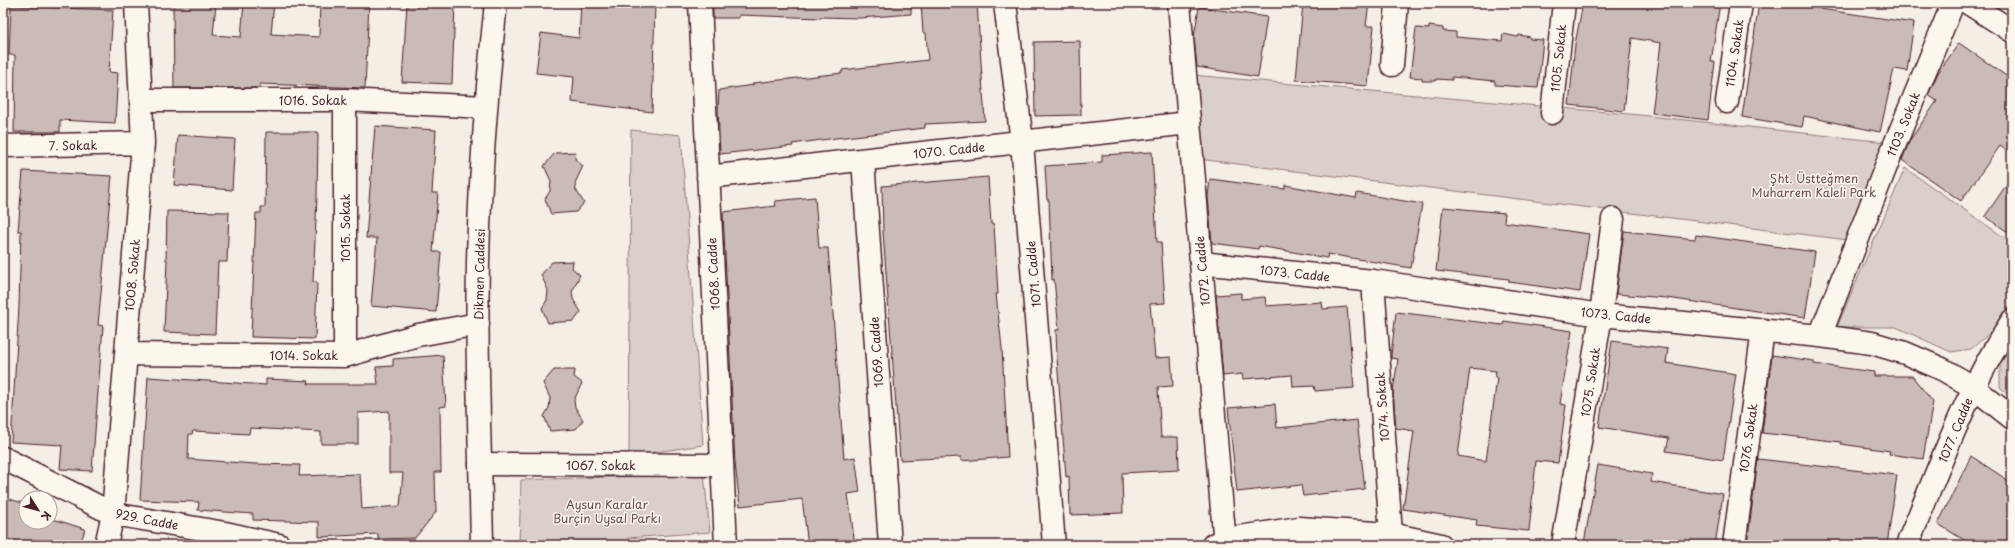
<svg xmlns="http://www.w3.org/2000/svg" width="2015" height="548" font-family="'Playpen Sans',sans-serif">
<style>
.green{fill:#dbd0c9;stroke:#92787a}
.building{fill:#cabbb6;stroke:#4a1f2b;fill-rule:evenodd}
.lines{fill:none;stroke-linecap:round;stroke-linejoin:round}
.minor-casing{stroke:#4a1f2b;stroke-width:25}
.major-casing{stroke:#4a1f2b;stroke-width:25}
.minor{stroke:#fbf7ec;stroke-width:22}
.major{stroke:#fbf7ec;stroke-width:22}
.labels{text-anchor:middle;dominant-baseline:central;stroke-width:3;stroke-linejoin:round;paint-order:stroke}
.street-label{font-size:12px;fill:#4a1f2b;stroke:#fbf7ec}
.park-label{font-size:12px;fill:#6e4b52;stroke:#fbf7ec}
</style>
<rect width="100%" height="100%" fill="#f4eee4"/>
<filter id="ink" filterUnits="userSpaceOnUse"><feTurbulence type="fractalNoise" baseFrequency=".025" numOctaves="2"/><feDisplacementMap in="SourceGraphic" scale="8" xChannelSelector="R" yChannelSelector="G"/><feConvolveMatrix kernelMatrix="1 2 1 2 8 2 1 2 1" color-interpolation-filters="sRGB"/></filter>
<g filter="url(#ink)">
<!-- green -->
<path class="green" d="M 1192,75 L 1640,115 L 1885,142 L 1848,240 L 1198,159 Z
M 631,130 L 681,135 L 703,445 L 629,456 Z
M 1905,168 L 2012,243 L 2012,303 L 1992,331 L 1971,349 L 1951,352 L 1896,327 L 1837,327 Z
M 2012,346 L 2012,399 L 2000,387 L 2000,364 Z
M 704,474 L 710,532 L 628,538 L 628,545 L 519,545 L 521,480 Z"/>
<!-- building -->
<path class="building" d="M 173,3 L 216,3 L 213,35 L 241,37 L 244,3 L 274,3 L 271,34 L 319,37 L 320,3 L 369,3 L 365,88 L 260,84 L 260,88 L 174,88 Z
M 407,3 L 455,3 L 452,84 L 402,82 Z
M 581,3 L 655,3 L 652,112 L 572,102 L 574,77 L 536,73 L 541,33 L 579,38 Z
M 713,3 L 911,3 L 911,14 L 860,18 L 821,17 L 821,18 L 739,15 L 739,18 L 713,18 Z
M 921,3 L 977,3 L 985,121 L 925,124 L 925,128 L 836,138 L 792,144 L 793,146 L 720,154 L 718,109 L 719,90 L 753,85 L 753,83 L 842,73 L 842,70 L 928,60 L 926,33 L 923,33 Z
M 1303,3 L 1369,3 L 1366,26 L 1374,26 L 1368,86 L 1296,80 Z
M 1583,3 L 1720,3 L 1711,62 L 1715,62 L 1708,120 L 1652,113 L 1661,43 L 1632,38 L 1624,111 L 1569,105 L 1575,44 Z
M 1759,3 L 1813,3 L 1821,4 L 1820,9 L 1914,23 L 1907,71 L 1894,69 L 1880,132 L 1804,116 L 1802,127 L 1742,117 Z
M 11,6 L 113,10 L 109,72 L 118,73 L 115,123 L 60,120 L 60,132 L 14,132 L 15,55 L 9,55 Z
M 1199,7 L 1267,17 L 1258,77 L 1197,67 L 1194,37 Z
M 1429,26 L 1443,28 L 1443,31 L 1456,32 L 1456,37 L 1502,41 L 1503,34 L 1518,37 L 1519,35 L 1530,37 L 1530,39 L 1543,40 L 1538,88 L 1495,85 L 1495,81 L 1452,77 L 1452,80 L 1436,79 L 1436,81 L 1422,81 L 1422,78 L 1410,77 L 1416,28 L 1429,29 Z
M 1080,41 L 1081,115 L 1035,116 L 1034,42 Z
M 1959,43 L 2012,80 L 2012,154 L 2000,146 L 1961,201 L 1902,160 L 1910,140 L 1937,101 L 1928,95 L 1938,73 Z
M 375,126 L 436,130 L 432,193 L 438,193 L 433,252 L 441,252 L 436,312 L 371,306 L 377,238 L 366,238 Z
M 266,132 L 318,132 L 317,198 L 313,282 L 317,282 L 315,339 L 251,337 L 256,213 L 261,213 L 261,207 L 265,207 Z
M 178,135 L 235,139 L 232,190 L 174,185 Z
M 576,152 L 575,159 L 583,166 L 575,183 L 576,190 L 584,203 L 576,212 L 551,214 L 545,199 L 550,191 L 551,181 L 544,166 L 555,153 Z
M 1152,152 L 1157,242 L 1161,242 L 1165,303 L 1150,304 L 1155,358 L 1171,357 L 1173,386 L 1158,387 L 1161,437 L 1178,437 L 1179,470 L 1122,473 L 1123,513 L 1070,515 L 1069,476 L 1066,477 L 1057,359 L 1056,330 L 1059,330 L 1054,279 L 1052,280 L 1049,200 L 1047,200 L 1045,166 L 1102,162 L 1102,155 Z
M 23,171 L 112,176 L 98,325 L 103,326 L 92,471 L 60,469 L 62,445 L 11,442 L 19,306 L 21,231 L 18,231 Z
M 988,177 L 991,224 L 994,224 L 998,294 L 996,294 L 1002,348 L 1008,457 L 961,461 L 961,457 L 900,460 L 883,232 L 882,186 Z
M 2012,177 L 2012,235 L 1985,216 Z
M 1210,179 L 1285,189 L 1285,185 L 1356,198 L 1357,193 L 1422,204 L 1411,268 L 1328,254 L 1327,258 L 1259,246 L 1258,249 L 1212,243 L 1208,196 Z
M 815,197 L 819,248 L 828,248 L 844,459 L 855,457 L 860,492 L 848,494 L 855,545 L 808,545 L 802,499 L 740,506 L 735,463 L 723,212 L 776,206 L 775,201 Z
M 1443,207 L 1505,213 L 1504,222 L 1589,234 L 1580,292 L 1509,282 L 1509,279 L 1436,271 Z
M 167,211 L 229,212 L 227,262 L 218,262 L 215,334 L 164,332 L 167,260 L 166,260 Z
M 1624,231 L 1695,239 L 1696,235 L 1815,252 L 1805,318 L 1667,298 L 1616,294 Z
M 573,261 L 572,268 L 580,275 L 572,292 L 573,299 L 581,312 L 574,321 L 548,323 L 542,308 L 547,300 L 548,290 L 541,275 L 552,262 Z
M 1241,293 L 1241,299 L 1265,297 L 1266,306 L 1322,302 L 1323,309 L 1347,307 L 1354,388 L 1315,391 L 1314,386 L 1293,387 L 1292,375 L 1243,379 L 1242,374 L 1223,376 L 1216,295 Z
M 1396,312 L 1503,325 L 1504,321 L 1572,331 L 1560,404 L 1566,405 L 1558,463 L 1536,461 L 1529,531 L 1476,526 L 1477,520 L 1403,509 L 1414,431 L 1396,428 L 1393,391 L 1398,359 L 1391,358 L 1391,355 ZM 1470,368 L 1496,371 L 1495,377 L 1497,378 L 1486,461 L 1458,456 Z
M 1612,341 L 1668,349 L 1666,363 L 1736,374 L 1723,460 L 1666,451 L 1669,438 L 1599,427 Z
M 443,355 L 446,406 L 440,407 L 441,472 L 435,472 L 436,512 L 415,538 L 378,539 L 378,534 L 319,537 L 319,522 L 253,520 L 253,514 L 198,510 L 199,502 L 140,500 L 148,377 L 266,385 L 266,379 L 309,381 L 308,384 L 378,384 L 376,367 L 393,366 L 393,359 ZM 389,411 L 389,473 L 403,473 L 400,506 L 362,509 L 360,474 L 299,476 L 300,465 L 255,464 L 188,459 L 189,434 L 192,434 L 193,431 L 249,434 L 250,428 L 321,432 L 321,444 L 358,444 L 358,413 Z
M 1772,355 L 1814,361 L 1814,364 L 1874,372 L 1874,376 L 1912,376 L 1933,402 L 1923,459 L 1889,454 L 1890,451 L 1841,444 L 1841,442 L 1762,433 Z
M 554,370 L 575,370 L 574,377 L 582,383 L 574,400 L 575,407 L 583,420 L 576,429 L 550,431 L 544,416 L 549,408 L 550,398 L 543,383 Z
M 1275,404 L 1277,428 L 1357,420 L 1365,489 L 1303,496 L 1301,485 L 1237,492 L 1228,408 Z
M 1971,456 L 2012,483 L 2012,545 L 1972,545 L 1938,524 Z
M 1758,459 L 1897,475 L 1887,545 L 1747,545 Z
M 1598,465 L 1652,474 L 1651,482 L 1723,494 L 1715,545 L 1596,545 L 1584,543 Z
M 3,497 L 26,504 L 26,522 L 50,522 L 50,518 L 85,529 L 80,545 L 3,545 Z"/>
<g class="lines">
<defs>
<path id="minor" d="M 700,3 L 726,545
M 1005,3 L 1022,142 L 1054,545
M 1179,3 L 1225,545
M 1392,65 L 1397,3
M 141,100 L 345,100 L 485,107
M 345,100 L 345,356
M 1727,102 L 1741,3
M 1552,113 L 1564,3
M 3,146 L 143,143
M 863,160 L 890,545
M 708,177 L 1189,123
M 1201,263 L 1373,281 L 1601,315 L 1820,336 L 1872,343 L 1905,353 L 1942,369 L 1973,387 L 2012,418
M 1373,281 L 1391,534
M 1820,336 L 1890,156 L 1953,3
M 126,354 L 345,356 L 418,335 L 478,324
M 3,458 L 113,514 L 225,533 L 279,545
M 480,464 L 722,465
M 106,545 L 113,514 L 143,143 L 136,3
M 1563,545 L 1601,315 L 1613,219
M 1734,545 L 1763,330
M 1907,545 C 1939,469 1966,390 2012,321"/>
<path id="major" d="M 1968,3 L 2012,31
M 482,545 C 480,439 475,333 479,227 C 482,152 488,78 496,3
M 1213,545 L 1225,539 L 1299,528 L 1391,534 L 1441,545"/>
</defs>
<!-- minor casing -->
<use href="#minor" class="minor-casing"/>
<!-- major casing -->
<use href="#major" class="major-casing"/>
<!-- minor -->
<use href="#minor" class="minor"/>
<!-- major -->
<use href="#major" class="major"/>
</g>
</g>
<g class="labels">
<!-- street labels -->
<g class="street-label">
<text transform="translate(1734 53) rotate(-82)">1104. Sokak</text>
<text transform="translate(1558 58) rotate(-84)">1105. Sokak</text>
<text x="313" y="100">1016. Sokak</text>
<text transform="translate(1903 124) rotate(-68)">1103. Sokak</text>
<text transform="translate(73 145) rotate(-1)">7. Sokak</text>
<text transform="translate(949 150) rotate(-6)">1070. Cadde</text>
<text transform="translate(345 228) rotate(-90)">1015. Sokak</text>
<text transform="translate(1202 271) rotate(-95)">1072. Cadde</text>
<text transform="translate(1295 273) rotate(6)">1073. Cadde</text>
<text transform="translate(479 274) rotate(-89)">Dikmen Caddesi</text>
<text transform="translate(713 274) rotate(-93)">1068. Cadde</text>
<text transform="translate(1033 274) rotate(-95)">1071. Cadde</text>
<text transform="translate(132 275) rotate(-85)">1008. Sokak</text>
<text transform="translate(1616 315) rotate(6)">1073. Cadde</text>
<text transform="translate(876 352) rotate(-94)">1069. Cadde</text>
<text x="304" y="355">1014. Sokak</text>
<text transform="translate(1590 382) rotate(-81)">1075. Sokak</text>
<text transform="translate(1382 407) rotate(-94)">1074. Sokak</text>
<text transform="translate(1955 430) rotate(-67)">1077. Cadde</text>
<text transform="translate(1748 438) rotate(-82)">1076. Sokak</text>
<text x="601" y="465">1067. Sokak</text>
<text transform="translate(147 519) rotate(11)">929. Cadde</text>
</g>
<!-- park labels -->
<g class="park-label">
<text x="1814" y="178">Şht. Üstteğmen<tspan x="1814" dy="14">Muharrem Kaleli Park</tspan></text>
<text x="607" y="504">Aysun Karalar<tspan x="607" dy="14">Burçin Uysal Parkı</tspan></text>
</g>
</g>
<!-- margin -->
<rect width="2015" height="548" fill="none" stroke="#fbf7ec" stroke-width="16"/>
<rect x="8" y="8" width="1999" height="532" fill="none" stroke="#4a1f2b" stroke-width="1.5" filter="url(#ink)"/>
<!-- north arrow -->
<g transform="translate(38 510) rotate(126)"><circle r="19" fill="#fbf7ec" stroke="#b4a19f"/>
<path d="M0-3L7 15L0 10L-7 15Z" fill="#4a1f2b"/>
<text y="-6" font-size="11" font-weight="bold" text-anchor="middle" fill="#4a1f2b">K</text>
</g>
</svg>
